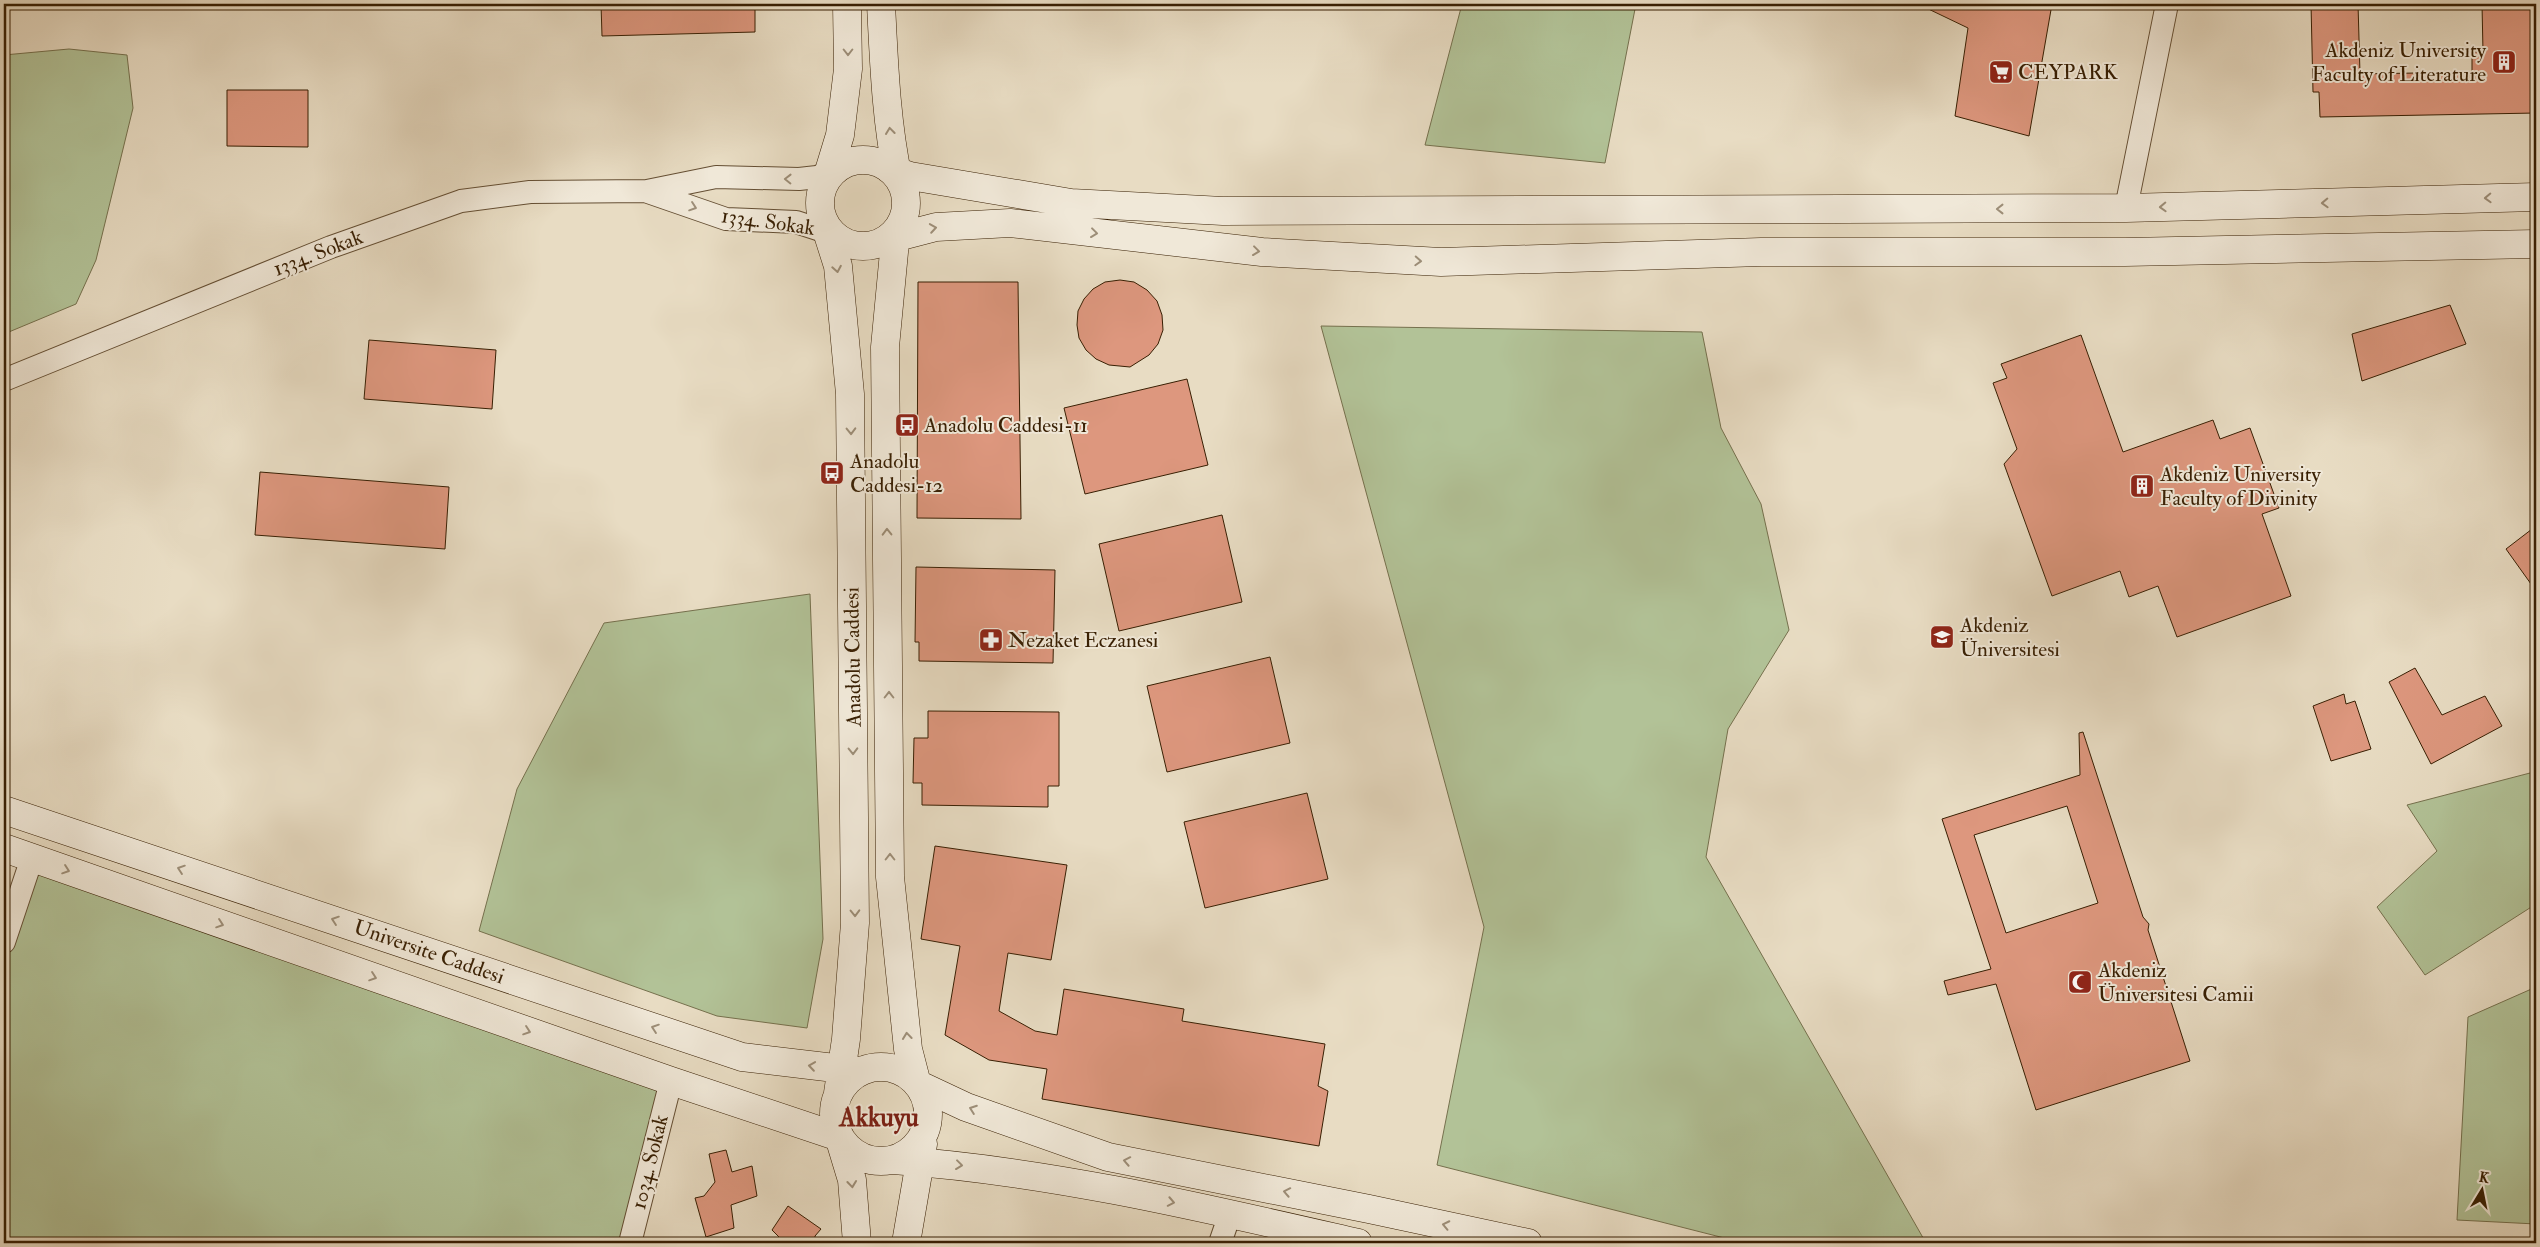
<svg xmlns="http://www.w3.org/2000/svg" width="2540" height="1247" font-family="'IM FELL Double Pica',serif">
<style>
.green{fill:#b2c297;stroke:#75704d}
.building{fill:#dd977e;stroke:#381f03;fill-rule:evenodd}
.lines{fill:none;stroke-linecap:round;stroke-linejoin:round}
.street-casing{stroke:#644e33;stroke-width:24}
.secondary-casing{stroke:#381f03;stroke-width:29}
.street{stroke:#f0e8d8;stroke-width:22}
.secondary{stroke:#f0e8d8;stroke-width:28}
.oneway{stroke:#9d8e78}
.labels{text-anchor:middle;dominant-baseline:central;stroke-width:4;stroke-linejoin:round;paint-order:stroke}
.poi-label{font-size:21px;fill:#381f03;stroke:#f0e8d8;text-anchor:start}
.street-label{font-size:21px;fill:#381f03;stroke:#f0e8d8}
.district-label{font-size:26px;font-weight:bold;fill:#7a1f14;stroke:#f0e8d8}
</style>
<rect width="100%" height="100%" fill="#e8dcc3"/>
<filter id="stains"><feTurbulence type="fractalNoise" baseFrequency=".004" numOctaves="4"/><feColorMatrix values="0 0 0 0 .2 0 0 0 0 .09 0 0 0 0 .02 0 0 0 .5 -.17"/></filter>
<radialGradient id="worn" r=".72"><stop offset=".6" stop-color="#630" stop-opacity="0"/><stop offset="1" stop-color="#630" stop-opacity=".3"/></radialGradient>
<!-- green -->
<path class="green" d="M 1462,4 L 1636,4 L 1605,163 L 1425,145 Z
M 69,49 L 127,55 L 133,108 L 96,260 L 76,304 L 4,334 L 4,55 Z
M 1321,326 L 1702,332 L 1721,428 L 1761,504 L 1789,630 L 1728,729 L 1706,857 L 1926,1243 L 1744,1243 L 1437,1165 L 1484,927 Z
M 810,594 L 823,939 L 807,1028 L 717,1016 L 479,931 L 517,789 L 604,623 Z
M 2530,773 L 2536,779 L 2536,904 L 2425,975 L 2377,907 L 2437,851 L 2407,805 Z
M 32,858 L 671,1081 L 630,1243 L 4,1243 L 4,942 Z
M 2536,987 L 2536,1224 L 2457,1220 L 2468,1017 Z"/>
<!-- building -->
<path class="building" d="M 601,4 L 755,4 L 755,32 L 602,36 Z
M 1918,4 L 2052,4 L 2029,136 L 1955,116 L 1968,28 Z
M 2311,4 L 2358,4 L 2360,74 L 2472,72 L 2472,52 L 2483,52 L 2482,4 L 2536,4 L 2536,113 L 2320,117 L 2319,92 L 2313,92 Z
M 227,90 L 308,90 L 308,147 L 227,146 Z
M 1120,280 L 1134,282 L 1147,290 L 1157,301 L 1162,315 L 1163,330 L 1158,344 L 1149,355 L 1130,367 L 1109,365 L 1096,359 L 1086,350 L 1079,338 L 1077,325 L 1078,311 L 1084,299 L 1093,289 L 1105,282 Z
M 918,282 L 1018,282 L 1021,519 L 917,518 Z
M 2450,305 L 2466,344 L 2362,381 L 2352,334 Z
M 2081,335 L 2123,452 L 2213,420 L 2220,439 L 2250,428 L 2279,508 L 2262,514 L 2291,596 L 2177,637 L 2158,586 L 2129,597 L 2120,571 L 2052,596 L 2004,464 L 2017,449 L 1993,383 L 2007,378 L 2001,364 Z
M 369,340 L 496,350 L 492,409 L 364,399 Z
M 1187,379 L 1208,465 L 1085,494 L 1064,408 Z
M 260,472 L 449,487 L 445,549 L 255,535 Z
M 1222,515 L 1242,602 L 1119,631 L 1099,544 Z
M 2536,526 L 2536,591 L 2506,549 Z
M 916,567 L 1055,570 L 1053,663 L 919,661 L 919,642 L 915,642 Z
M 1270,657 L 1290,743 L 1167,772 L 1147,686 Z
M 2415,668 L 2442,715 L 2485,696 L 2502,726 L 2431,764 L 2389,682 Z
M 2344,694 L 2346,704 L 2355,701 L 2371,749 L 2331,761 L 2313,706 Z
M 928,711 L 1059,712 L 1059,786 L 1048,786 L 1048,807 L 922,805 L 922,783 L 913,783 L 914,738 L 928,738 Z
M 2083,732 L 2143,917 L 2149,924 L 2148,930 L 2190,1061 L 2036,1110 L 1996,984 L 1948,995 L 1944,981 L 1991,969 L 1942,819 L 2080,775 L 2079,733 ZM 2067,806 L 2098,903 L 2006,933 L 1974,835 Z
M 1307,793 L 1328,879 L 1205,908 L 1184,822 Z
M 935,846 L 1067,865 L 1051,960 L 1008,953 L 999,1011 L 1035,1031 L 1057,1035 L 1064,989 L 1184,1009 L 1182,1021 L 1325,1044 L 1318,1086 L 1328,1091 L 1319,1146 L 1042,1099 L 1047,1069 L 989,1060 L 945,1035 L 960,946 L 921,939 Z
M 726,1150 L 732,1172 L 752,1166 L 757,1196 L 731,1205 L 734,1228 L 706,1237 L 695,1198 L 704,1196 L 715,1182 L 709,1154 Z
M 788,1206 L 821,1229 L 815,1236 L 815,1243 L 785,1243 L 772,1230 Z"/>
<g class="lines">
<defs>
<path id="street" d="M 648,192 L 726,219 L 796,222 L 833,234
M 2126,208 L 2167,4
M 4,380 L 331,247 L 461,201 L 530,192 L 647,191 L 716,177 L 799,179 L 817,177 L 835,170
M 4,942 L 32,858
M 630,1243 L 671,1081
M 1220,1243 L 1230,1214"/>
<path id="secondary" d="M 881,4 C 884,63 886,121 898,178
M820 203a43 43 0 1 1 86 0a43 43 0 1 1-86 0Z
M 889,169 L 910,176 L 1071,203 L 1223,211 L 2126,208 L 2536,197
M 826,181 L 840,135 L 848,69 L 847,4
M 824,222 L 838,266 L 850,394 L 855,923 L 846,1039 L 838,1093
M 896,231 L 885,347 L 890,877 L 908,1049 L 917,1084 L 966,1107 L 1108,1157 L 1369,1209 L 1528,1243
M 886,240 L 936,227 L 1010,223 L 1262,252 L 1441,262 L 1761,252 L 2125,252 L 2536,244
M 4,810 L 742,1057 L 860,1071
M 4,848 L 671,1081 L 839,1137 L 852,1180 L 857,1243
M834 1114a47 47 0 1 1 94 0a47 47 0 1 1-94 0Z
M 893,1160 C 1050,1171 1205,1208 1358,1243
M 906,1243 L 923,1144"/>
</defs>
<!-- street casing -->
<use href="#street" class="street-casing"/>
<!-- secondary casing -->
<use href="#secondary" class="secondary-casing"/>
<!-- street -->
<use href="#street" class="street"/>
<!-- secondary -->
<use href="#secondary" class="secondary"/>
</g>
<!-- one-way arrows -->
<defs><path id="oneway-chevron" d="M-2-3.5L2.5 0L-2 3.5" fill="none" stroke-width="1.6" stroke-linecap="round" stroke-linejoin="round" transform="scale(1.25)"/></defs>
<g class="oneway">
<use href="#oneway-chevron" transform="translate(848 52) rotate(90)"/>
<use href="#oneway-chevron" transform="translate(890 131) rotate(-97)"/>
<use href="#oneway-chevron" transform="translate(788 179) rotate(-179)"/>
<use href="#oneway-chevron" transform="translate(2488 198) rotate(178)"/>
<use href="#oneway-chevron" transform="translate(2325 203) rotate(178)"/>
<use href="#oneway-chevron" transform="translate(693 207) rotate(19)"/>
<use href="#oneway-chevron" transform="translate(2163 207) rotate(178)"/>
<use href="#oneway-chevron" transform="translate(2000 209) rotate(180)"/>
<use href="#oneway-chevron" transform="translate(933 228) rotate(-9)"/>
<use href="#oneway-chevron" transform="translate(1094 233) rotate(7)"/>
<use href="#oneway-chevron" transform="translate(1256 251) rotate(7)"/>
<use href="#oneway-chevron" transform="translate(1418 261) rotate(3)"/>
<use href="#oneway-chevron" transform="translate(837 269) rotate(80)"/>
<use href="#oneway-chevron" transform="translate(851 431) rotate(89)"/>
<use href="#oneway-chevron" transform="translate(887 532) rotate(-91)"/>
<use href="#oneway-chevron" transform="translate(889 695) rotate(-90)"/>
<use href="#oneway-chevron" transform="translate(853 751) rotate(89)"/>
<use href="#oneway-chevron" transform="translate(890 857) rotate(-90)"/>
<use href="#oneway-chevron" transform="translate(181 869) rotate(-161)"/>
<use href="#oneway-chevron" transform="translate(66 870) rotate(19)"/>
<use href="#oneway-chevron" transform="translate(855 913) rotate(89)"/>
<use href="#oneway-chevron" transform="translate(335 920) rotate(-161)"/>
<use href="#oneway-chevron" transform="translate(220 924) rotate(19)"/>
<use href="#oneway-chevron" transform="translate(373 977) rotate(19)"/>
<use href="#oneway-chevron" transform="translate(655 1028) rotate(-161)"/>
<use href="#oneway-chevron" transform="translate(527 1031) rotate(19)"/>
<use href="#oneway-chevron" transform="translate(907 1036) rotate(-96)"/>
<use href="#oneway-chevron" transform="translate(812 1066) rotate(-172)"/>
<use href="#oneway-chevron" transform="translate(973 1109) rotate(-160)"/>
<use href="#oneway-chevron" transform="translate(1127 1161) rotate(-169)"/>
<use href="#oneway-chevron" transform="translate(959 1165) rotate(7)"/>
<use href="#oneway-chevron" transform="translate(852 1184) rotate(84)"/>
<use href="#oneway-chevron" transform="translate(1287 1192) rotate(-169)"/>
<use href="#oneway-chevron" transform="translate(1171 1202) rotate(11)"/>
<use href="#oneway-chevron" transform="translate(1446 1225) rotate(-168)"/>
</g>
<!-- icons -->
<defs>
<symbol id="building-square" viewBox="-11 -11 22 22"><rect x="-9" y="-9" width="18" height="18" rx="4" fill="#8f2418" stroke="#f0e8d8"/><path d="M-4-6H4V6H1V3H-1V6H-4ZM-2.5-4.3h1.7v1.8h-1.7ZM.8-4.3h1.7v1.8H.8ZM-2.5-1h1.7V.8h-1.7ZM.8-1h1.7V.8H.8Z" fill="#fff"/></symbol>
<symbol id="supermarket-square" viewBox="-11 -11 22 22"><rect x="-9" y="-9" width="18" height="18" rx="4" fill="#8f2418" stroke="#f0e8d8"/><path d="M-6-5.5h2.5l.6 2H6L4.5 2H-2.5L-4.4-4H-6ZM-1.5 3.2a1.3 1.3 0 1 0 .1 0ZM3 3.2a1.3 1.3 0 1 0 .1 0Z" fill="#fff"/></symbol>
<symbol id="bus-square" viewBox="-11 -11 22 22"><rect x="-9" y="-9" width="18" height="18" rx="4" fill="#8f2418" stroke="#f0e8d8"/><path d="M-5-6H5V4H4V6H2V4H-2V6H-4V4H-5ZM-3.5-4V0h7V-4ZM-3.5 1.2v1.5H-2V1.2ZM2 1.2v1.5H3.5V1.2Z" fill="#fff"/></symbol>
<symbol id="university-square" viewBox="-11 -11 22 22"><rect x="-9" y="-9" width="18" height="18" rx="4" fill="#8f2418" stroke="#f0e8d8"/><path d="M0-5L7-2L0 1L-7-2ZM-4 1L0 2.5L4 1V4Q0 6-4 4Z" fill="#fff"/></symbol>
<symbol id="pharmacy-square" viewBox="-11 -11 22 22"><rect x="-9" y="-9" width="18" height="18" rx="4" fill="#8f2418" stroke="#f0e8d8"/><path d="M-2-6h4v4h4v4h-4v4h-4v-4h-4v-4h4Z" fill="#fff"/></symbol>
<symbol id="mosque-square" viewBox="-11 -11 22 22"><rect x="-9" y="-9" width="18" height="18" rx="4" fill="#8f2418" stroke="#f0e8d8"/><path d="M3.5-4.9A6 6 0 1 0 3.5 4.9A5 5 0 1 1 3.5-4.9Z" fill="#fff"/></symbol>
</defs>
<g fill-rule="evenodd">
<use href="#building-square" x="2490" y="48" width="28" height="28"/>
<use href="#supermarket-square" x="1987" y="58" width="28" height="28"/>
<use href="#bus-square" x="893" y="411" width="28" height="28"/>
<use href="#bus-square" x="818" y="459" width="28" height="28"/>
<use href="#building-square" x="2128" y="472" width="28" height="28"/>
<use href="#university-square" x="1928" y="623" width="28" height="28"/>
<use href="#pharmacy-square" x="977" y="626" width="28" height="28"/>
<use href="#mosque-square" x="2066" y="968" width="28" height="28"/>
</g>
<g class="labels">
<!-- poi labels -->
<g class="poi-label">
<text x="2486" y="50" text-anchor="end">Akdeniz University<tspan x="2486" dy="24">Faculty of Literature</tspan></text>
<text x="2018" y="72">CEYPARK</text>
<text x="924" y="425">Anadolu Caddesi-11</text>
<text x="850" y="461">Anadolu<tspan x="850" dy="24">Caddesi-12</tspan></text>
<text x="2160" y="474">Akdeniz University<tspan x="2160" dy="24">Faculty of Divinity</tspan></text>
<text x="1960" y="625">Akdeniz<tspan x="1960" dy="24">Üniversitesi</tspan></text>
<text x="1008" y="640">Nezaket Eczanesi</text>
<text x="2098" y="970">Akdeniz<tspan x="2098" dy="24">Üniversitesi Camii</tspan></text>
</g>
<!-- street labels -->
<g class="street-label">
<text transform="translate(768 222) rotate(8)">1334. Sokak</text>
<text transform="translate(318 253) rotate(-21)">1334. Sokak</text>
<text transform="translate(853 657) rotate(-91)">Anadolu Caddesi</text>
<text transform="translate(429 952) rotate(19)">Universite Caddesi</text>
<text transform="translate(650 1162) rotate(-76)">1034. Sokak</text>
</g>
<!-- district labels -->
<g class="district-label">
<text x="879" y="1118">Akkuyu</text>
</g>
</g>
<!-- margin -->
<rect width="2540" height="1247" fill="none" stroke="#e8dcc3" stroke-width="20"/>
<rect x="5" y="5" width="2530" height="1237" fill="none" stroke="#381f03" stroke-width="2.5"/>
<rect x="10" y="10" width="2520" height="1227" fill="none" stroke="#381f03"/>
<!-- north arrow -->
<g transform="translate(2482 1190) rotate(10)" stroke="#f0e8d8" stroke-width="4" paint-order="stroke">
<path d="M0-4L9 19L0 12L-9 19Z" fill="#381f03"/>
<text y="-8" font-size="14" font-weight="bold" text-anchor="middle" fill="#381f03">K</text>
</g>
<rect width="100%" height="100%" filter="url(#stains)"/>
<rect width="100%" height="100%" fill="url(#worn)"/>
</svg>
